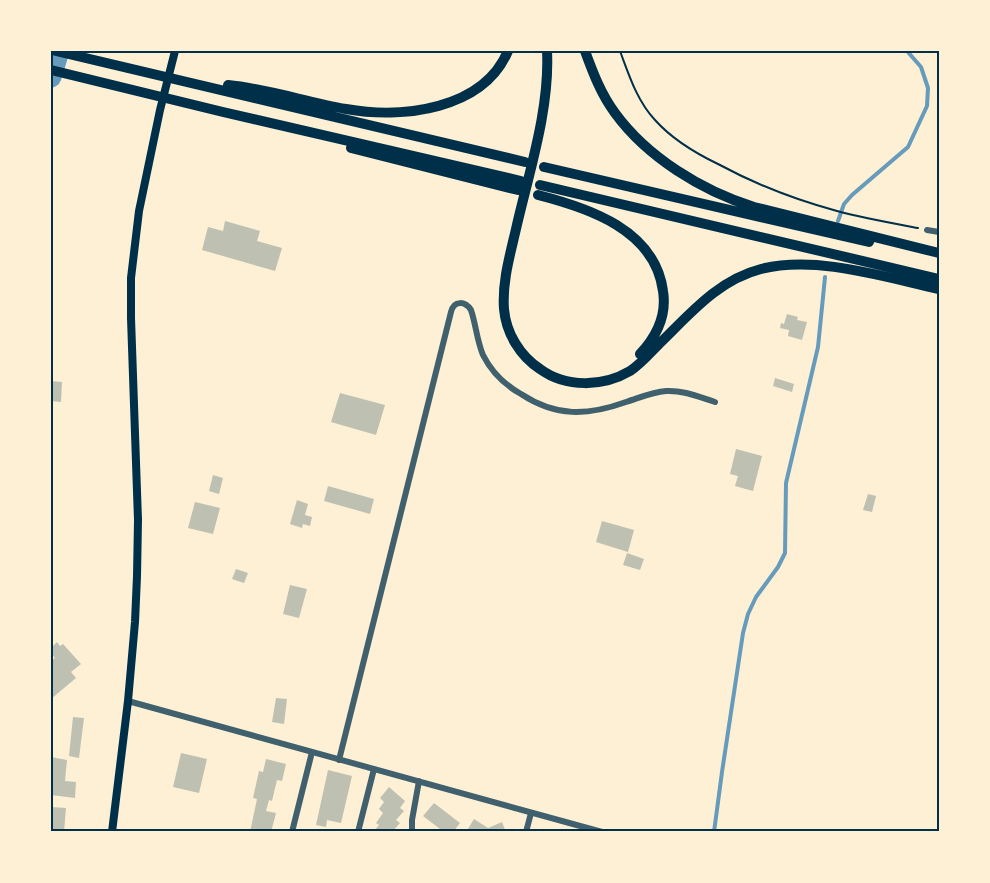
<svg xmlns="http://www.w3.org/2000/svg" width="990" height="883" font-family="'Space Grotesk',sans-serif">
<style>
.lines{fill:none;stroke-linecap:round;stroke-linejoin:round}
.stream{stroke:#669bbc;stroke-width:4}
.river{stroke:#669bbc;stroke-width:21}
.building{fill:#bec0b2}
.path{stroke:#003049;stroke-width:2}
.minor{stroke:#3f606c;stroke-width:6}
.secondary{stroke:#003049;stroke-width:8}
.motorway{stroke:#003049;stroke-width:10}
.neatline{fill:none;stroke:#003049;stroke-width:2}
</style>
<rect width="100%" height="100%" fill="#fdf0d5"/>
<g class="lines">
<!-- stream -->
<path class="stream" d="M 838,221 L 844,204 L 852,195 L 908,147 L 927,106 L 928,88 L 921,67 L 907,51
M 714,832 L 722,772 L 743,633 L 748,614 L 756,597 L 778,567 L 785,553 L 786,483 L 818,347 L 825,277"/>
<!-- river -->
<path class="river" d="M 51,77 L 59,51"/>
</g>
<!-- building -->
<path class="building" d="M 225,221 L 260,231 L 257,241 L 282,248 L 275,271 L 202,250 L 208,227 L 223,231 Z
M 787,314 L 798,317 L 797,320 L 807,322 L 802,340 L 788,336 L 789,330 L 780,328 L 781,323 L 784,324 Z
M 775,378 L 794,384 L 792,392 L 773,386 Z
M 51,381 L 62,382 L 61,402 L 51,401 Z
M 340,393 L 385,405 L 376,435 L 331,422 Z
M 736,449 L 762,456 L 753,491 L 735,486 L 738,476 L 730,474 Z
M 213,475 L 223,478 L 219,494 L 209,491 Z
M 328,486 L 374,499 L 370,514 L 324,501 Z
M 868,494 L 876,496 L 872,512 L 863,510 Z
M 297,500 L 308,504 L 305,515 L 312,517 L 310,526 L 303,524 L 302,528 L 290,524 Z
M 195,502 L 220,508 L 213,534 L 188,528 Z
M 602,521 L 634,530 L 628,552 L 596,542 Z
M 627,553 L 644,559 L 640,570 L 623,565 Z
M 236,569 L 248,573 L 244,583 L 232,579 Z
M 290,585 L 307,589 L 299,618 L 283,614 Z
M 57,642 L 60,646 L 63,644 L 81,664 L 71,672 L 76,678 L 51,699 L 51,661 L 55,658 L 51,653 L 51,648 Z
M 276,698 L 287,699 L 284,724 L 272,722 Z
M 73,717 L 84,718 L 79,758 L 69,756 Z
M 181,753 L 207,759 L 199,793 L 173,787 Z
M 51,757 L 67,760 L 65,781 L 76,782 L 75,798 L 51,795 Z
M 266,759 L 286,764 L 282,781 L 277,780 L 272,801 L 269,800 L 266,811 L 276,813 L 271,832 L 250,832 L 257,799 L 253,798 L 259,771 L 263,772 Z
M 328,770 L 352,776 L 341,823 L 327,820 L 326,827 L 316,825 Z
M 389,787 L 405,801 L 400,808 L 404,811 L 396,820 L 400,823 L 392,832 L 373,832 L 379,825 L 376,823 L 383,813 L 379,809 L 384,802 L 380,798 Z
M 434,803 L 460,823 L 453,832 L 444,832 L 423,816 Z
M 51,807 L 66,808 L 64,832 L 51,832 Z
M 474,819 L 488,828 L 502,822 L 506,832 L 466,832 Z"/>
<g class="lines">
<!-- path -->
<path class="path" d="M 620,51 C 629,75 637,101 655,120 C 672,139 695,153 718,164 C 755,184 796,200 837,211 C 863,218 891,223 918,228"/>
<!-- minor -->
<path class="minor" d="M 927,230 L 939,232
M 128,701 L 602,832
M 339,760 L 451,312 C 454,300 465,301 471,310 C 476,325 477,341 483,355 C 491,371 505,385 521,394 C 556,417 587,416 626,402 C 639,398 652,392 666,391 C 683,390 699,397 715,402
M 292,832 L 312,752
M 358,832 L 374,769
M 412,832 L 412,820 L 419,781
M 526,832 L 531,813"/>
<!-- secondary -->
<path class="secondary" d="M 112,832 L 128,701 L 135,622 L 137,576 L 138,520 L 131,318 L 131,278 L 139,211 L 160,110 L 175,51"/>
<!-- motorway -->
<path class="motorway" d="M 56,51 L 525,162
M 547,51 C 550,109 529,172 516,229 C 510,255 502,282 504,309 C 506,333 520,356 540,369 C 566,388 603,387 630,371 C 641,364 650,353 660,343 C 690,314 718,280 761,269 C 816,255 884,277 939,289
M 585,51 C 593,73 601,94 615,113 C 647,157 702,191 754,207 L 939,253
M 51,70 L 223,112 L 521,181
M 228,85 C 268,89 306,102 346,109 C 402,119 483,110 508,51
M 351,148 L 518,190
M 544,167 L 869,242
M 540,185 L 939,279
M 538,195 C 589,208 655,230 663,291 C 667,316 657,336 640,354"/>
</g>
<!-- border -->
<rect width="990" height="883" fill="none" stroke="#fdf0d5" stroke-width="105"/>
<rect x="52" y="52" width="886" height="778" class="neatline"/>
</svg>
